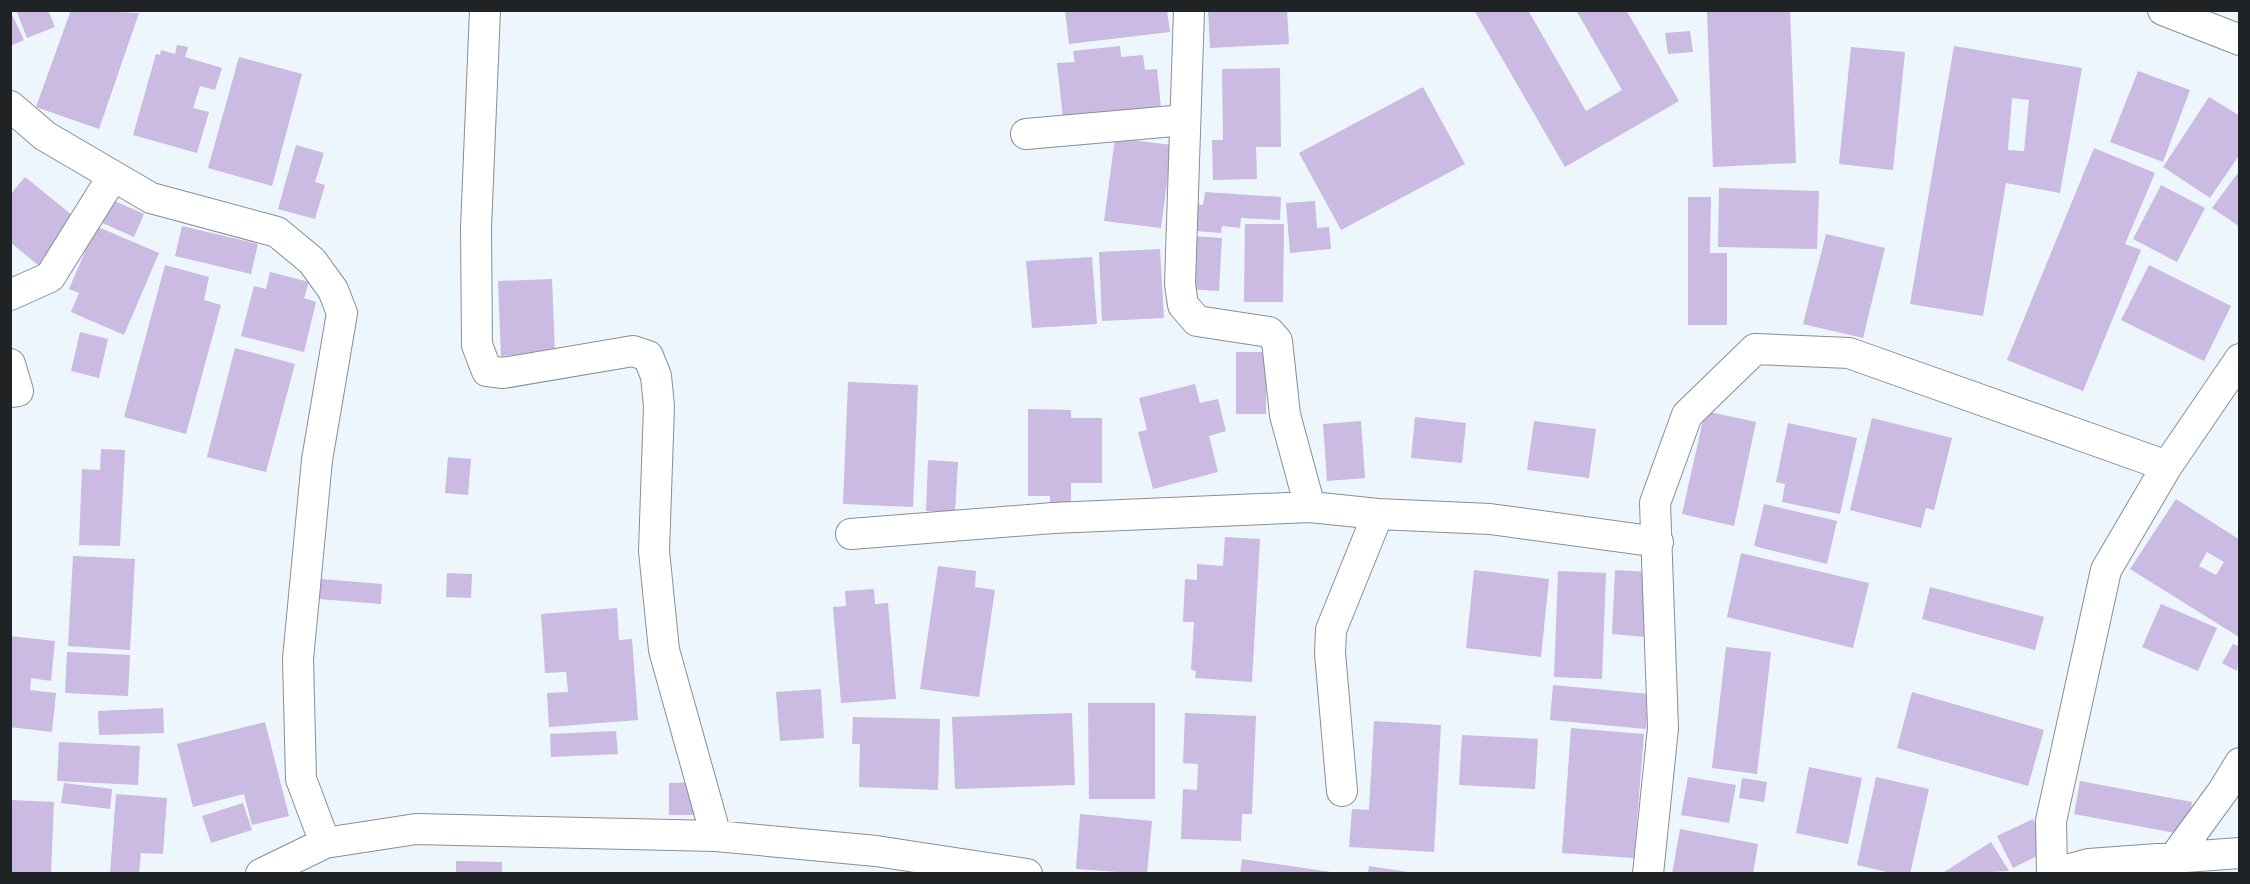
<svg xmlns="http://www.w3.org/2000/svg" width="2250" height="884" font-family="Ubuntu,sans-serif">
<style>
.building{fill:#cbbae1;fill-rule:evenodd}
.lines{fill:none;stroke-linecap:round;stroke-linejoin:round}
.minor-casing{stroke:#888f96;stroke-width:32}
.minor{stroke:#fff;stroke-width:30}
</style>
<rect width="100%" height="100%" fill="#edf5fd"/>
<!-- building -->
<path class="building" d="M 10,10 L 24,40 L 10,46 Z
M 16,10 L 48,10 L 55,27 L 27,38 Z
M 71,10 L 139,13 L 99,129 L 36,107 Z
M 1065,10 L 1167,10 L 1170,32 L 1069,44 Z
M 1208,10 L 1287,10 L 1289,44 L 1210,48 Z
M 1474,10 L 1528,10 L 1586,111 L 1622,90 L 1576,10 L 1626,10 L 1679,101 L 1565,167 Z
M 1790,10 L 1796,163 L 1713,167 L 1707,12 Z
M 1690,31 L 1693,52 L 1668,54 L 1665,33 Z
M 177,45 L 188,47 L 185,57 L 222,68 L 215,90 L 200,86 L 193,108 L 209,112 L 197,153 L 133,135 L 156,54 L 160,55 L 161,50 L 175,54 Z
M 1120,46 L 1121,57 L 1143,55 L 1145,70 L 1157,69 L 1161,109 L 1063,119 L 1057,63 L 1075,62 L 1073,51 Z
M 1954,46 L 2082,68 L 2060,193 L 2006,183 L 1983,316 L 1910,304 ZM 2012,98 L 2029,100 L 2024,151 L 2008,150 Z
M 1851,47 L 1905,52 L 1893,170 L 1839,164 Z
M 239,57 L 302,74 L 272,186 L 208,168 Z
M 1280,68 L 1281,147 L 1256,147 L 1257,179 L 1213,180 L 1212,140 L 1223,140 L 1222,69 Z
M 2138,71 L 2190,90 L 2163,162 L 2110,142 Z
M 1423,87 L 1465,164 L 1341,230 L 1299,153 Z
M 2209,97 L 2240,116 L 2240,154 L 2210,198 L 2163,167 Z
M 1115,138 L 1172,145 L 1161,228 L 1104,221 Z
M 296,145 L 324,153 L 315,182 L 325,185 L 315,219 L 278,209 Z
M 2094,148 L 2155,173 L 2125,244 L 2141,250 L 2083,391 L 2007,360 Z
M 2240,170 L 2240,227 L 2212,208 Z
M 25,177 L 77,219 L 39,266 L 10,242 L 10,195 Z
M 2161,185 L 2205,208 L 2177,262 L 2133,239 Z
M 1719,188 L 1819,191 L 1817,249 L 1718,247 Z
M 1205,192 L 1281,197 L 1280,220 L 1241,218 L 1240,228 L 1222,226 L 1221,233 L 1195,231 L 1196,204 L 1203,205 Z
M 1688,197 L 1711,197 L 1710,253 L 1727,253 L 1727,325 L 1688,325 Z
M 108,198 L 144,214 L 134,237 L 98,221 Z
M 1315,201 L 1317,228 L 1329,227 L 1331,249 L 1290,253 L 1286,203 Z
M 1245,224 L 1284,224 L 1283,302 L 1244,302 Z
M 96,226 L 159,253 L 124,335 L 71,312 L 79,293 L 69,289 Z
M 182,226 L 258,244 L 251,274 L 175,256 Z
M 1826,234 L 1885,248 L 1863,338 L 1803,324 Z
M 1193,236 L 1222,238 L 1219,291 L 1189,289 Z
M 1160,249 L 1164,318 L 1102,321 L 1099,252 Z
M 1092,257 L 1097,324 L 1032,328 L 1026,261 Z
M 165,265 L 209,277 L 204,300 L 221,305 L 186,434 L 124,417 Z
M 2149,265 L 2231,306 L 2204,361 L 2121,320 Z
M 270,272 L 309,282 L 304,298 L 316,302 L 304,352 L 241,336 L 254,286 L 266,289 Z
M 552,279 L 555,353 L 501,356 L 498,281 Z
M 80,332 L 108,339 L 99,378 L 71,371 Z
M 235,348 L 295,364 L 266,472 L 207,457 Z
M 1236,352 L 1266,352 L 1266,414 L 1236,414 Z
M 848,382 L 918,385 L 913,507 L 843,504 Z
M 1195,384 L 1200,403 L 1218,399 L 1226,431 L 1209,436 L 1218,472 L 1153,489 L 1138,432 L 1147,430 L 1139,398 Z
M 1028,409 L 1071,410 L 1071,418 L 1102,418 L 1102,483 L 1071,483 L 1071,503 L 1050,503 L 1050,496 L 1028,496 Z
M 1705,411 L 1756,422 L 1734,526 L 1682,514 Z
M 1415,417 L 1466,423 L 1462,463 L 1411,458 Z
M 1872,418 L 1952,438 L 1934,510 L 1926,508 L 1921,528 L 1850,510 Z
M 1361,421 L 1365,478 L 1327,481 L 1323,424 Z
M 1534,421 L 1596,429 L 1589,478 L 1527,470 Z
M 1788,423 L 1857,438 L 1840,514 L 1782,502 L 1785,484 L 1776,482 Z
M 101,449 L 125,450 L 120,546 L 79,545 L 82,469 L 100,470 Z
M 448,457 L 471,459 L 468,495 L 445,493 Z
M 928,460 L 958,462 L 955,512 L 926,511 Z
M 2176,499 L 2240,540 L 2239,637 L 2130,569 ZM 2207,552 L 2224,562 L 2216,575 L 2199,566 Z
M 1764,504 L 1837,521 L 1827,564 L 1754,546 Z
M 1225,537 L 1260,539 L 1252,682 L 1195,678 L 1196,671 L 1191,670 L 1194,622 L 1183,622 L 1185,579 L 1197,580 L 1197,564 L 1223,566 Z
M 1741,553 L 1869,583 L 1853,648 L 1727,617 Z
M 73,556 L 135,559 L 130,650 L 68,646 Z
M 938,566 L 976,571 L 975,587 L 995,590 L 979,697 L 920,689 Z
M 1474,570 L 1549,579 L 1541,657 L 1466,648 Z
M 1615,570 L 1649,572 L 1645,637 L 1612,634 Z
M 1558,571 L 1606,573 L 1602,679 L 1554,677 Z
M 447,573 L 472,574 L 471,598 L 446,597 Z
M 321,579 L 382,584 L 381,604 L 319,599 Z
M 1930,587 L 2044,617 L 2035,650 L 1922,619 Z
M 874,589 L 875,604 L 888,603 L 896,699 L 841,703 L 833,607 L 846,606 L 845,591 Z
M 2161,604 L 2217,628 L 2198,671 L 2142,647 Z
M 617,608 L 619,640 L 632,639 L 638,720 L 549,727 L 547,693 L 568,692 L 566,672 L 545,673 L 541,614 Z
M 10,636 L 55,641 L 51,681 L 31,678 L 30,690 L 56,693 L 52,732 L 10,727 Z
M 2233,644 L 2240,647 L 2237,671 L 2222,663 Z
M 1726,647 L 1771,652 L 1757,774 L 1712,768 Z
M 67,652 L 130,655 L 128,696 L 65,693 Z
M 1553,685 L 1649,694 L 1646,729 L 1550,720 Z
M 821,689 L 824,738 L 780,741 L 776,692 Z
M 1912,692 L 2044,730 L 2028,786 L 1897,748 Z
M 1088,703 L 1155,703 L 1155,799 L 1089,799 Z
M 163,708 L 164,733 L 99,735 L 98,711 Z
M 1072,713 L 1075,785 L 955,789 L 952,717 Z
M 1185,713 L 1256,716 L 1252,814 L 1242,814 L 1241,841 L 1181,839 L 1183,789 L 1197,790 L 1198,764 L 1183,763 Z
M 853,717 L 940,719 L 938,790 L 859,787 L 860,744 L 852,744 Z
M 1374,721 L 1441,725 L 1434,852 L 1349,847 L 1352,809 L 1369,810 Z
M 265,722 L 289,816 L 252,825 L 244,794 L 193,807 L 177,744 Z
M 1571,728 L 1644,734 L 1634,858 L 1562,853 Z
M 616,731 L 618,754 L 551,757 L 550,734 Z
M 1462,735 L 1538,739 L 1535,789 L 1459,785 Z
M 59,742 L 140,746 L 138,785 L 57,781 Z
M 1809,767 L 1862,778 L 1848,844 L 1796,833 Z
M 1688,777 L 1736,785 L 1729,823 L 1681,815 Z
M 1876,777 L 1929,789 L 1910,874 L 1895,874 L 1857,865 Z
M 1742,778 L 1767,782 L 1764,802 L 1739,798 Z
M 2080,781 L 2192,802 L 2186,835 L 2074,814 Z
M 699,782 L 699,815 L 669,815 L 669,783 Z
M 64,783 L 112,789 L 110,809 L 61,803 Z
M 116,794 L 167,798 L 163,854 L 141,853 L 139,874 L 110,874 Z
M 10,800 L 54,802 L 51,874 L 10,874 Z
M 243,803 L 252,830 L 211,843 L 202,816 Z
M 1080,814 L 1152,821 L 1147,874 L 1076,869 Z
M 2033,819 L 2049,850 L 2013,868 L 1997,836 Z
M 1680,829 L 1758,844 L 1753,874 L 1672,874 Z
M 1991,842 L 2009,871 L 1941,874 Z
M 1242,859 L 1331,872 L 1331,874 L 1240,874 Z
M 456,861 L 502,862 L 502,874 L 456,874 Z
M 1369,866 L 1408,872 L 1408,874 L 1368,874 Z"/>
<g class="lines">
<defs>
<path id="minor" d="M 485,10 L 476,228 L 477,345 L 487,371 L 503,373 L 633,351 L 648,356 L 656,376 L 659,406 L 654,551 L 664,650 L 716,836
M 1189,10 L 1180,284 L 1183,305 L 1197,321 L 1269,332 L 1277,341 L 1285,415 L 1310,507
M 2163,10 L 2240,40
M 10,106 L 45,136 L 151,198 L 277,232 L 312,261 L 333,290 L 342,313 L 317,460 L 298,659 L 301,779 L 325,843
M 1026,134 L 1185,120
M 10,295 L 50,277 L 113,176
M 10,364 L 18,391 L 10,392
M 851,534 L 1053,518 L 1310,507 L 1378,514 L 1490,519 L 1658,542
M 1342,791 L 1330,653 L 1331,630 L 1378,514
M 2174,858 L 2223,791 L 2240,763
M 261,874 L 325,843 L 416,829 L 716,836 L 876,851 L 1027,874
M 1648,874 L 1663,728 L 1655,503 L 1687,415 L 1755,349 L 1849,353 L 2167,466
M 2052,874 L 2051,821 L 2106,570 L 2167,466 L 2240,359
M 2052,874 L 2089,864 L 2240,853"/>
</defs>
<!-- minor casing -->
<use href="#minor" class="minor-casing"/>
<!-- minor -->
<use href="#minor" class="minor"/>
</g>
<!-- border -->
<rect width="2250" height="884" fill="none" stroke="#202326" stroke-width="24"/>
</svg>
